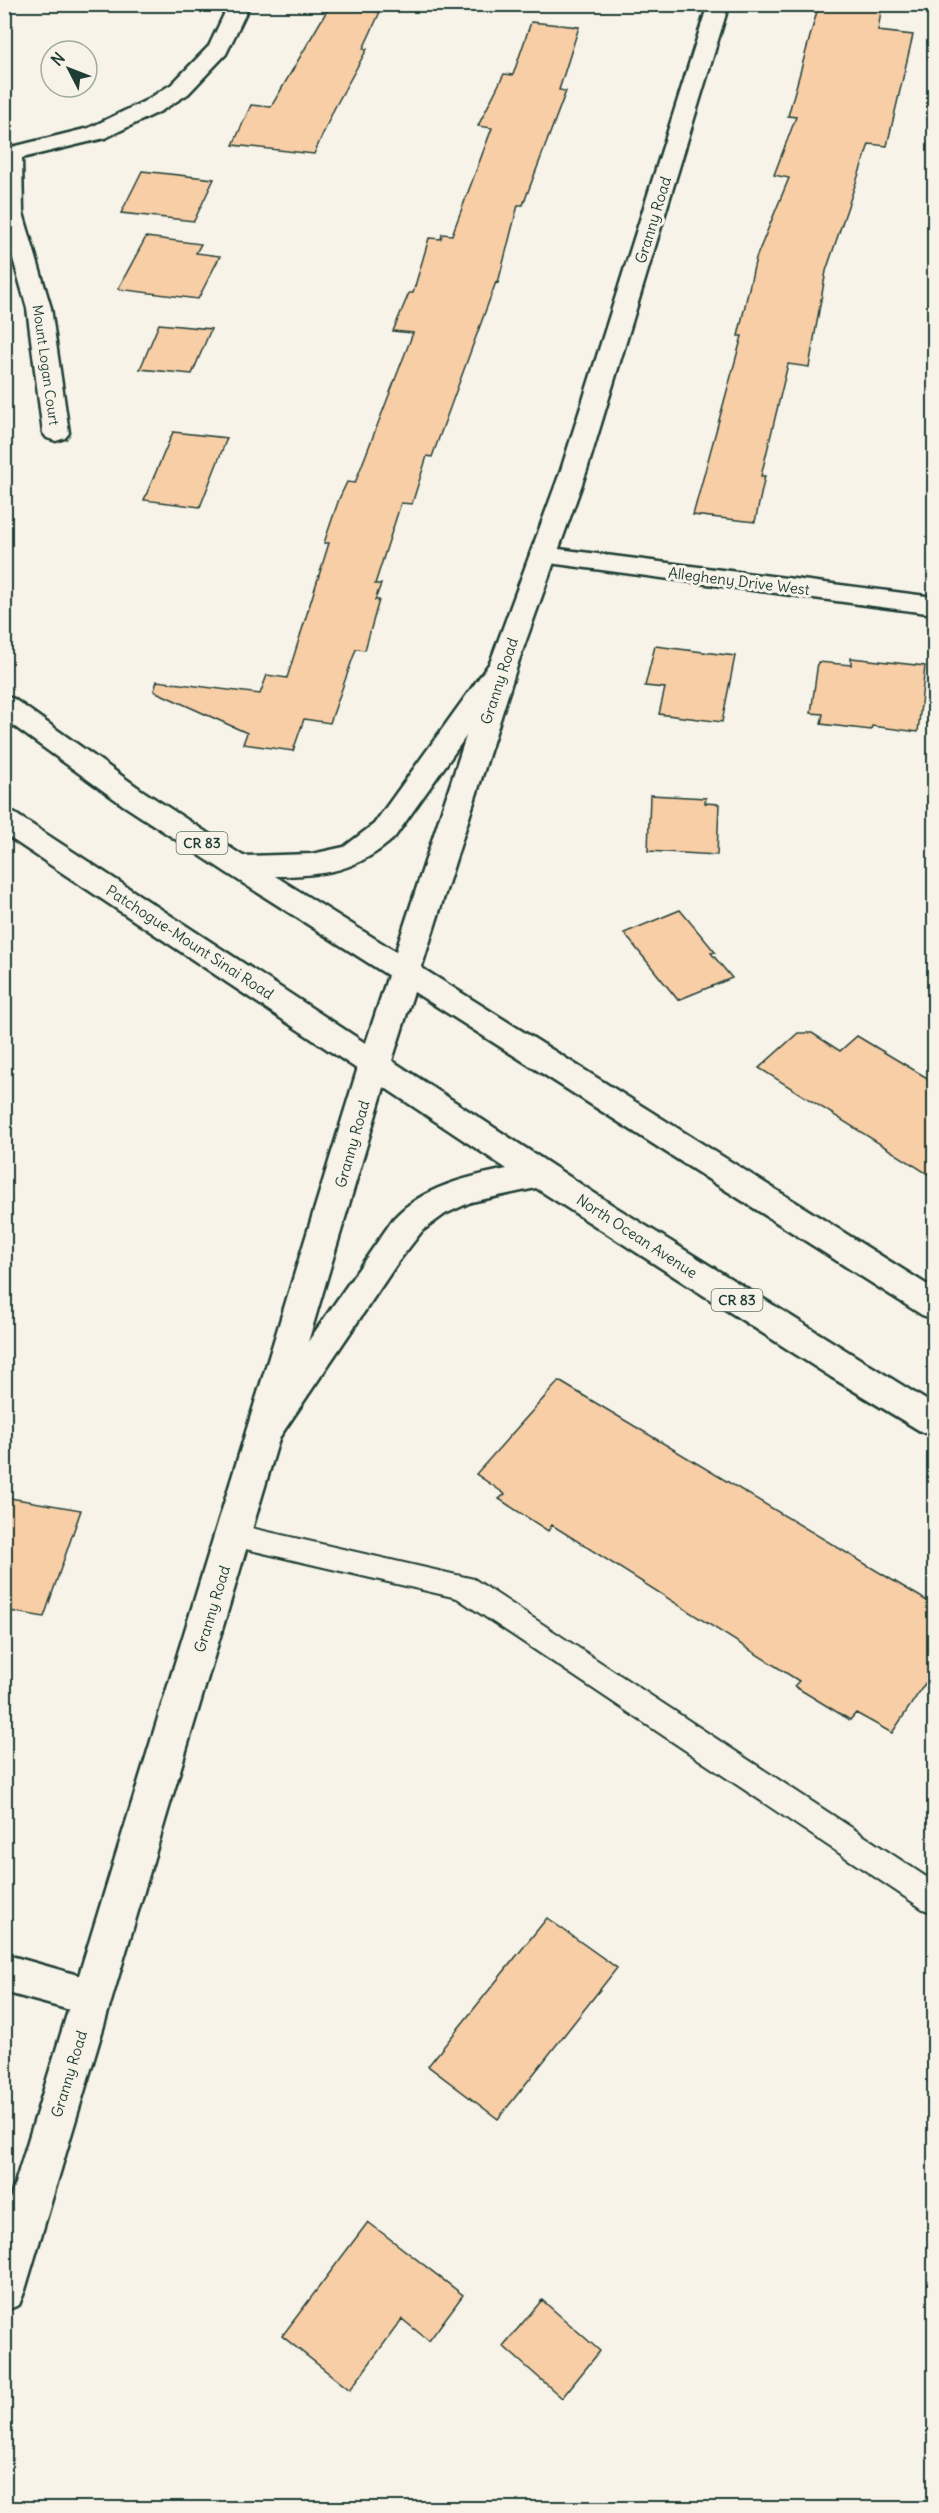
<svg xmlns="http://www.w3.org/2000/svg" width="939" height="2513" font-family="Delius,sans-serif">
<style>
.building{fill:#f8cea7;stroke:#1f3d34;stroke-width:1.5}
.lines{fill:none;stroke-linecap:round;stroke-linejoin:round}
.lane-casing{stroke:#1f3d34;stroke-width:4}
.street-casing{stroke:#1f3d34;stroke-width:5}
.secondary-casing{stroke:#1f3d34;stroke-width:5}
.highway-casing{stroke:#1f3d34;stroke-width:5}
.lane{fill:#f7f3e8;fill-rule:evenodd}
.street{fill:#f7f3e8;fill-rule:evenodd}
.secondary{fill:#f7f3e8;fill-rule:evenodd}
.highway{fill:#f7f3e8;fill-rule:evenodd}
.labels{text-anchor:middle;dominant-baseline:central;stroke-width:6;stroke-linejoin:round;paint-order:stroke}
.far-street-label{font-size:14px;fill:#1f3d34;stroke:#f7f3e8}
.shield{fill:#f7f3e8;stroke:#60746a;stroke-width:1.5}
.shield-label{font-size:14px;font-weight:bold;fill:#1f3d34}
.street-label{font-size:15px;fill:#1f3d34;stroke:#f7f3e8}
</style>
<rect width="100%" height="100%" fill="#f7f3e8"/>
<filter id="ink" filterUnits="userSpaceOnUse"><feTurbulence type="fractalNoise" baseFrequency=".0167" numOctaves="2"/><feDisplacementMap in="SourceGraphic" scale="12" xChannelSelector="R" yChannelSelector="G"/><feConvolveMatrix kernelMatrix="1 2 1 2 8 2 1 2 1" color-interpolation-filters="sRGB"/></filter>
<g filter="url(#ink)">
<!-- building -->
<path class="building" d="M 819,4 L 882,4 L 878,31 L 913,35 L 887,146 L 869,144 L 826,271 L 809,367 L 788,364 L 761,476 L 765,476 L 755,522 L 693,515 L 742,336 L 738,336 L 756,258 L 789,178 L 774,175 L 796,117 L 788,116 Z
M 329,7 L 380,12 L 363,49 L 367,49 L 334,109 L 314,154 L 233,145 L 251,105 L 271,107 Z
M 531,22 L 579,27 L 559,90 L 566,91 L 523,205 L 518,205 L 498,283 L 496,282 L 432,457 L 427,456 L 412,504 L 401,503 L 375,584 L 381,584 L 375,600 L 379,600 L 365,650 L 356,649 L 330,723 L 304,719 L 293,751 L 243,744 L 247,733 L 154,691 L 157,681 L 260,694 L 267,675 L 287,678 L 329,543 L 324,543 L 339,499 L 347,482 L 355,483 L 413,333 L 393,331 L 409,293 L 413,293 L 429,238 L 441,239 L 442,234 L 452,235 L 492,128 L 478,126 L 504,74 L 513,75 Z
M 142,171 L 214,179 L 194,221 L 121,213 Z
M 146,237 L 201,244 L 196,253 L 220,256 L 198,299 L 118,289 Z
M 159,324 L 211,329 L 192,374 L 140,369 Z
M 173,432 L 227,438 L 200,507 L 144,500 Z
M 655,646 L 735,656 L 722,722 L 659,714 L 665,688 L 645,686 Z
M 851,658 L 925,666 L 918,732 L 872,726 L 871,730 L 821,724 L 823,714 L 811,713 L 818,662 L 851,665 Z
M 650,795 L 706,798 L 705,803 L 719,804 L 717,855 L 648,851 Z
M 680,910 L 715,952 L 711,953 L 732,978 L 678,1000 L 624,933 Z
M 798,1033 L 812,1033 L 840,1051 L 857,1036 L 934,1082 L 934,1178 L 759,1068 Z
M 559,1381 L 934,1605 L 934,1670 L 892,1733 L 856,1713 L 850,1720 L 794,1686 L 799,1681 L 552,1525 L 548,1531 L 499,1499 L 505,1494 L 476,1474 Z
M 4,1497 L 81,1510 L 44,1617 L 4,1610 Z
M 547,1918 L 617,1968 L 498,2119 L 428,2066 Z
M 368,2222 L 463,2295 L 429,2341 L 402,2319 L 350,2390 L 282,2336 Z
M 542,2300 L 600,2351 L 562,2398 L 503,2346 Z"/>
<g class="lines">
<defs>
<path id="lane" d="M 234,1524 L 474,1579 L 934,1882 L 934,1913 L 923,1909 L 457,1598 L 224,1544 L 220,1536 L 224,1528 Z"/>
<path id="street" d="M 229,4 L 250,4 L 226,54 L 188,94 L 161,111 L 105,138 L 22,158 L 23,213 L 51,308 L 69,433 L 65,438 L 56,441 L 47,438 L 43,433 L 27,308 L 4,227 L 4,149 L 89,128 L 145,101 L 172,84 L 209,46 Z
M 543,547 L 934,597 L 934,614 L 534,561 L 530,555 L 534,549 Z
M 4,1954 L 106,1983 L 112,1997 L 106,2011 L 92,2016 L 4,1992 Z"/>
<path id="secondary" d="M 708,4 L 729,4 L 587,470 L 518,663 L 391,1064 L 25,2290 L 19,2305 L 4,2311 L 4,2219 L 359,1064 L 490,663 L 561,470 Z"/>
<path id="highway" d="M 504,654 L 514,657 L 518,663 L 394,838 C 358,871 323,876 275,876 L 934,1289 L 934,1319 L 922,1315 L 227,873 L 123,805 L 4,719 L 4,696 L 14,699 L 143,791 L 243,856 L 312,854 L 344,847 L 374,824 L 494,657 Z
M 4,810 L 14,813 L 614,1206 L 934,1405 L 934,1436 L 922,1432 L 831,1377 L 536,1188 L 471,1202 L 445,1214 L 422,1231 L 398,1262 L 277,1441 L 265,1445 L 253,1441 L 248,1431 L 253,1421 L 394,1218 C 423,1187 467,1177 507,1169 L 4,834 Z"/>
</defs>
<!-- lane casing -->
<use href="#lane" class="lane-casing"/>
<!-- street casing -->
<use href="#street" class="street-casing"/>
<!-- secondary casing -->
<use href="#secondary" class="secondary-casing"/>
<!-- highway casing -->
<use href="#highway" class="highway-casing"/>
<!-- lane -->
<use href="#lane" class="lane"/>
<!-- street -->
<use href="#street" class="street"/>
<!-- secondary -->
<use href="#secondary" class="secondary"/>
<!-- highway -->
<use href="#highway" class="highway"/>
</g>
</g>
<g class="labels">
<!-- far-street labels -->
<g class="far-street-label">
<text transform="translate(46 365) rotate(82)">Mount Logan Court</text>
</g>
<!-- shield labels -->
<g class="shield">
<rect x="176.5" y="832" width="51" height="22" rx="4.5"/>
<rect x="711.5" y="1289" width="51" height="22" rx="4.5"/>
</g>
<g class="shield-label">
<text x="202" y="843">CR 83</text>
<text x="737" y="1300">CR 83</text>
</g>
<!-- street labels -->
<g class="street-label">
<text transform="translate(653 220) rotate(-73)">Granny Road</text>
<text transform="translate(739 581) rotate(7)">Allegheny Drive West</text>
<text transform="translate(499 681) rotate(-72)">Granny Road</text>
<text transform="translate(190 942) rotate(33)">Patchogue-Mount Sinai Road</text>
<text transform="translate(352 1144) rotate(-74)">Granny Road</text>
<text transform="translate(637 1236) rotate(33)">North Ocean Avenue</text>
<text transform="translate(212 1609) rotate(-73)">Granny Road</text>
<text transform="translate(69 2074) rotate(-73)">Granny Road</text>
</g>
</g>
<!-- margin -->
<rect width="939" height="2513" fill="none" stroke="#f7f3e8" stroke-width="24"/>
<rect x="12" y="12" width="915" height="2489" fill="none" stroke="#1f3d34" stroke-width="2" filter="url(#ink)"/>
<!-- north arrow -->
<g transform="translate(69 69) rotate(312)"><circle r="28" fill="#f7f3e8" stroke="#a1aaa0" stroke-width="1.5"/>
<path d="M0-4.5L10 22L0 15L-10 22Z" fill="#1f3d34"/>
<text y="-9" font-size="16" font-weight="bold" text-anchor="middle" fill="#1f3d34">N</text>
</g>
</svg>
